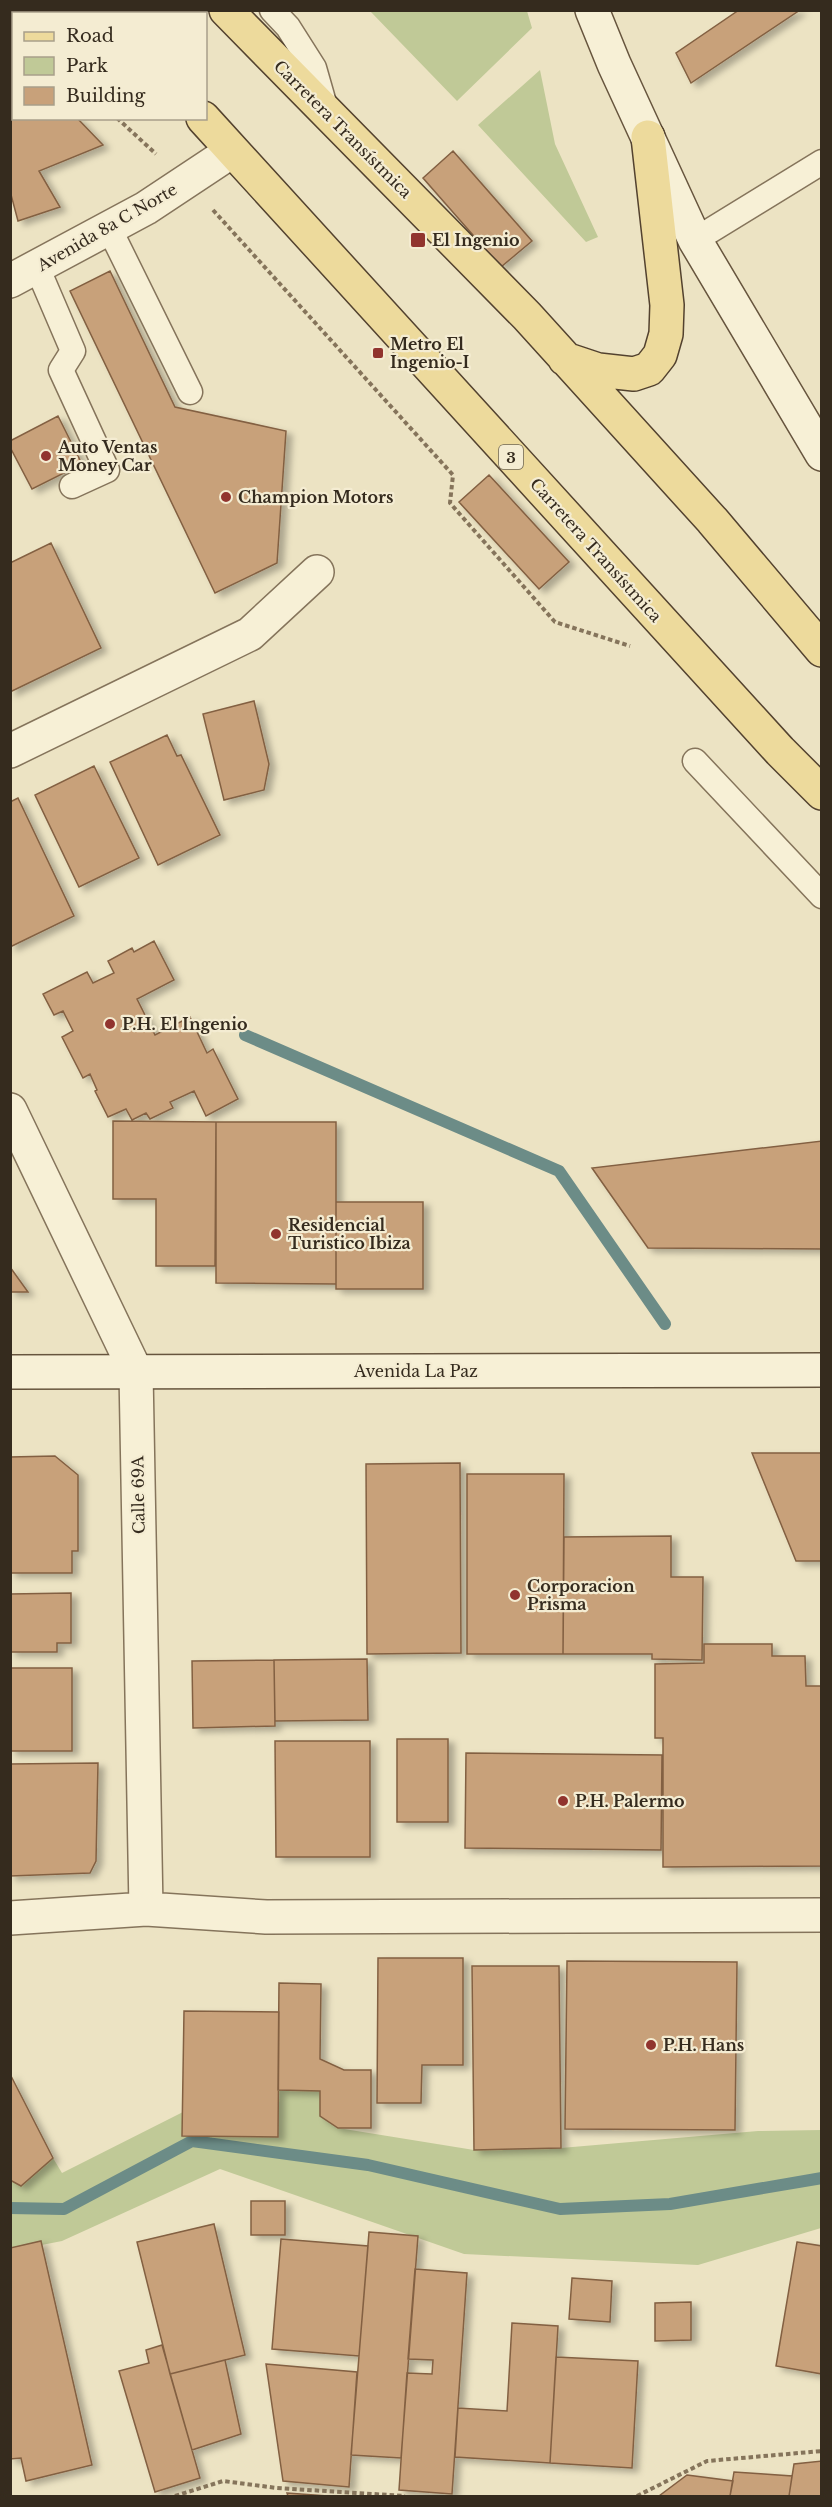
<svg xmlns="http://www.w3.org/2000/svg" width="832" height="2507" font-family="'Libre Baskerville',serif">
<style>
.green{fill:#c0c997}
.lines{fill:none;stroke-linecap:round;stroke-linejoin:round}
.stream{stroke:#6c8c87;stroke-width:12}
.building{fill:#c8a17a;stroke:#836042;stroke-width:1.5;filter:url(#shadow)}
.service-casing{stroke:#85745b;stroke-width:27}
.minor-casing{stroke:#85745b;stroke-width:36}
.secondary-casing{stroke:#67553e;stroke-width:36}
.primary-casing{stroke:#53422f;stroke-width:36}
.path{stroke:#85745b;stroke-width:4;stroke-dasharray:4.5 3;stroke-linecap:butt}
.service{stroke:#f7f0d6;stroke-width:24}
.minor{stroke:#f7f0d6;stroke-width:33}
.secondary{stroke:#f7f0d6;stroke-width:33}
.primary{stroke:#edda9c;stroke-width:33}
.poi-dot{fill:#91342e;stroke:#f4ecd2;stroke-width:2}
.labels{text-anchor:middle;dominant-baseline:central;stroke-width:4.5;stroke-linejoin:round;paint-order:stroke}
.shield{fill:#f4ecd2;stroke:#6e6554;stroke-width:1.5}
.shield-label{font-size:15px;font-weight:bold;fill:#352b1e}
.street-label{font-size:16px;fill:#352b1e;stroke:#f4ecd2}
.poi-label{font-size:16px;font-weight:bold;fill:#352b1e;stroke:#f4ecd2;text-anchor:start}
</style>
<defs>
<filter id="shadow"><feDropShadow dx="6" dy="4" stdDeviation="3" flood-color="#0004"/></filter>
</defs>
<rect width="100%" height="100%" fill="#ece3c3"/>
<!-- green -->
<path class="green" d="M 370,11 L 527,11 L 532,28 L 457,101 Z
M 540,70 L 555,144 L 598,237 L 586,242 L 478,125 Z
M 278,2090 L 320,2091 L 320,2116 L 338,2128 L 474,2150 L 561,2148 L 758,2131 L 821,2130 L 821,2228 L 698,2265 L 464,2254 L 220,2169 L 62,2241 L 11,2251 L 11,2180 L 22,2186 L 53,2158 L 62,2173 L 183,2112 L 182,2136 L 278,2137 Z"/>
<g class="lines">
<!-- stream -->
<path class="stream" d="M 245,1035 L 559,1171 L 665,1324
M 10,2208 L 64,2209 L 192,2141 L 368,2165 L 560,2209 L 670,2204 L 822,2178"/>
</g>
<!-- building -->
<path class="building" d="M 739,10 L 800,10 L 691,83 L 676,53 Z
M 14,90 L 14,118 L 77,118 L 103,145 L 39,171 L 60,207 L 18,221 L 10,191 L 10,91 Z
M 453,151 L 532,241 L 501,267 L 423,178 Z
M 110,271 L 175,407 L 286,431 L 277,563 L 215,593 L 70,291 Z
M 58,416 L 82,464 L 32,489 L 10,447 L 10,441 Z
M 489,475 L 569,562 L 539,589 L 459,502 Z
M 51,543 L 101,648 L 10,692 L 10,563 Z
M 254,701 L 269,764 L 264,790 L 224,800 L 203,714 Z
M 167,735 L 177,756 L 181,755 L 220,835 L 158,865 L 110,762 Z
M 94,766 L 139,858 L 79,887 L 35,795 Z
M 18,798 L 74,916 L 10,947 L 10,802 Z
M 154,941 L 174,980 L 137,999 L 155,1035 L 190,1017 L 207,1053 L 213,1049 L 238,1099 L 206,1116 L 194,1091 L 170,1102 L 173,1108 L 150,1119 L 146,1113 L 132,1120 L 126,1109 L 108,1117 L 95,1091 L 97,1090 L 90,1074 L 83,1078 L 62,1037 L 73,1031 L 63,1011 L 54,1015 L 43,994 L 87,972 L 93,983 L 114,973 L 108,961 L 132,948 L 134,952 Z
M 113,1121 L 216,1122 L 215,1266 L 156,1266 L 156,1199 L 113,1199 Z
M 216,1122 L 336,1122 L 336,1284 L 216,1283 Z
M 822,1141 L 822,1249 L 648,1248 L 592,1168 Z
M 336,1202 L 423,1202 L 423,1289 L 336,1289 Z
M 10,1267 L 28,1292 L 10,1292 Z
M 752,1453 L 822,1453 L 822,1561 L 796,1561 Z
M 55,1456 L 78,1475 L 78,1551 L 72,1551 L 72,1573 L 10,1573 L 10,1457 Z
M 460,1463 L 461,1653 L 367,1654 L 366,1464 Z
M 467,1474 L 564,1474 L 563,1654 L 467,1654 Z
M 671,1536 L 671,1577 L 703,1577 L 702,1660 L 652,1659 L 652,1654 L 563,1654 L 564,1537 Z
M 71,1593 L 71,1643 L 57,1643 L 57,1652 L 10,1652 L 10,1594 Z
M 704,1644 L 772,1644 L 772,1656 L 805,1656 L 806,1686 L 822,1686 L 822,1866 L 663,1867 L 663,1738 L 655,1738 L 655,1664 L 704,1663 Z
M 367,1659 L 368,1720 L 275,1721 L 274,1660 Z
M 274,1660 L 275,1726 L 193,1728 L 192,1661 Z
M 10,1668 L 72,1668 L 72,1751 L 10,1751 Z
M 397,1739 L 448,1739 L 448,1822 L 397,1822 Z
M 275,1741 L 370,1741 L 370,1857 L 276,1857 Z
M 466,1753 L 662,1755 L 661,1850 L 465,1848 Z
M 98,1763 L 96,1861 L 90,1873 L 10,1876 L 10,1764 Z
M 378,1958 L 463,1958 L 463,2065 L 422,2065 L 421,2103 L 377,2103 Z
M 567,1961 L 737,1962 L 735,2130 L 565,2129 Z
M 472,1966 L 559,1966 L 561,2148 L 474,2150 Z
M 279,1983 L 321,1984 L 320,2059 L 344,2070 L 371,2070 L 371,2128 L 338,2128 L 320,2116 L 320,2091 L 278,2090 Z
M 184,2011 L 279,2012 L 278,2137 L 182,2136 Z
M 10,2074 L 53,2158 L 21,2186 L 10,2180 Z
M 251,2201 L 285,2201 L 285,2235 L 251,2235 Z
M 214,2224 L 245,2355 L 170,2374 L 137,2242 Z
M 369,2232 L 418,2236 L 401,2458 L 351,2455 Z
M 281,2239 L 368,2246 L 359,2356 L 272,2349 Z
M 41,2241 L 92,2465 L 26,2481 L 21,2458 L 10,2459 L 10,2248 Z
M 797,2242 L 822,2246 L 822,2374 L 776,2366 Z
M 415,2269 L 467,2273 L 452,2494 L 399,2490 L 407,2373 L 432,2374 L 433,2360 L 408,2359 Z
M 572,2278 L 612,2281 L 610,2322 L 569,2319 Z
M 691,2302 L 691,2340 L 655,2341 L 655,2303 Z
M 512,2323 L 558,2326 L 550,2463 L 455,2457 L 458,2408 L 507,2411 Z
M 162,2345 L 200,2478 L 155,2492 L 119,2371 L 149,2363 L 146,2350 Z
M 556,2357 L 638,2361 L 632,2468 L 550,2463 Z
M 225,2360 L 241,2434 L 192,2450 L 170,2374 Z
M 266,2364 L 357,2372 L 349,2487 L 283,2481 Z
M 822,2461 L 821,2496 L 789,2496 L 794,2464 Z
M 734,2472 L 792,2476 L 789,2496 L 730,2496 Z
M 687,2475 L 733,2481 L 730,2496 L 659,2496 Z
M 287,2493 L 328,2496 L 288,2496 Z"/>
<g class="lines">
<defs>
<path id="service" d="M 272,10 L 288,27 L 314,68 L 326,110
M 109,228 L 190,392
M 695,240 L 822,162
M 37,267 L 73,351 L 61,370 L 107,470 L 72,486
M 695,761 L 822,896"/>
<path id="minor" d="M 10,281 L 146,208 L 232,151
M 10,751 L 250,634 L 317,572
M 10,1110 L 136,1372 L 146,1909
M 10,1918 L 146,1909 L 266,1917 L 822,1915"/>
<path id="secondary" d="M 592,10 L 614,64 L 695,240 L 822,454
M 10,1372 L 822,1370"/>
<path id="primary" d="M 103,10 L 106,14
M 226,10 L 527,316 L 712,520 L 822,650
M 203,118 L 780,751 L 822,793
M 565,359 L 598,370 L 634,374 L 649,369 L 660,355 L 666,334 L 667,305 L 648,137"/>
</defs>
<!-- service casing -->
<use href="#service" class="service-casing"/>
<!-- minor casing -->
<use href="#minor" class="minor-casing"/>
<!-- secondary casing -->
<use href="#secondary" class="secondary-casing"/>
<!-- primary casing -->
<use href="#primary" class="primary-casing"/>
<!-- path -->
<path class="path" d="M 17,10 L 20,14
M 10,20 L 14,23
M 10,33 L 14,36
M 117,118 L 156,154
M 213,210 L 453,475 L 450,503 L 555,622 L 630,646
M 175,2496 L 223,2481 L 277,2488 L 405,2496
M 637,2496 L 707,2461 L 822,2451"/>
<!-- service -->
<use href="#service" class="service"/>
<!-- minor -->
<use href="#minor" class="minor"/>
<!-- secondary -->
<use href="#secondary" class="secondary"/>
<!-- primary -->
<use href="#primary" class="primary"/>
</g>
<!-- markers -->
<g class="poi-dot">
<rect x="410" y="232" width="16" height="16" rx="3"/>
<rect x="372" y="347" width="12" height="12" rx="3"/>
<circle cx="46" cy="456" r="6"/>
<circle cx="226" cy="497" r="6"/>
<circle cx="110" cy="1024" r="6"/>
<circle cx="276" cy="1234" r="6"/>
<circle cx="515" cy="1595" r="6"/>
<circle cx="563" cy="1801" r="6"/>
<circle cx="651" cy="2045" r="6"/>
</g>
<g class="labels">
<!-- shield labels -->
<rect class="shield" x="499" y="445" width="24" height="24" rx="4.5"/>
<g class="shield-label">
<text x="511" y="457">3</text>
</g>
<!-- street labels -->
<g class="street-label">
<text transform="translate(343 129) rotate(45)">Carretera Transístmica</text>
<text transform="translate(107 227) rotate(-30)">Avenida 8a C Norte</text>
<text transform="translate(596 550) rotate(48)">Carretera Transístmica</text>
<text x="416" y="1371">Avenida La Paz</text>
<text transform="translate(138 1495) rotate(-91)">Calle 69A</text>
</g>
<!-- poi labels -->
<g class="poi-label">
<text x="432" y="240">El Ingenio</text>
<text x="390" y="344">Metro El<tspan x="390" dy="18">Ingenio-I</tspan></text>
<text x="58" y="447">Auto Ventas<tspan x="58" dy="18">Money Car</tspan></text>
<text x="238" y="497">Champion Motors</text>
<text x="122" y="1024">P.H. El Ingenio</text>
<text x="288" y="1225">Residencial<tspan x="288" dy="18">Turistico Ibiza</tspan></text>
<text x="527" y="1586">Corporacion<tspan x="527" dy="18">Prisma</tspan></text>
<text x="575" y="1801">P.H. Palermo</text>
<text x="663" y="2045">P.H. Hans</text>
</g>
</g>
<!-- border -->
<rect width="832" height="2507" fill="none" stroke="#352b1e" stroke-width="24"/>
<!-- legend -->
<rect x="12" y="12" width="195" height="108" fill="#f4ecd2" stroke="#a89f8a" stroke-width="1.5"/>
<rect x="24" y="32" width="30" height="9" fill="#edda9c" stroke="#a89f8a" stroke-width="1.5"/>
<text x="66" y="42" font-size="18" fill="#352b1e">Road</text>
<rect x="24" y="57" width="30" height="18" fill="#c0c997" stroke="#a89f8a" stroke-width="1.5"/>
<text x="66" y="72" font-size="18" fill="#352b1e">Park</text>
<rect x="24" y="87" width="30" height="18" fill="#c8a17a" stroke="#a89f8a" stroke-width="1.5"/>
<text x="66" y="102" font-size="18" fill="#352b1e">Building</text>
</svg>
